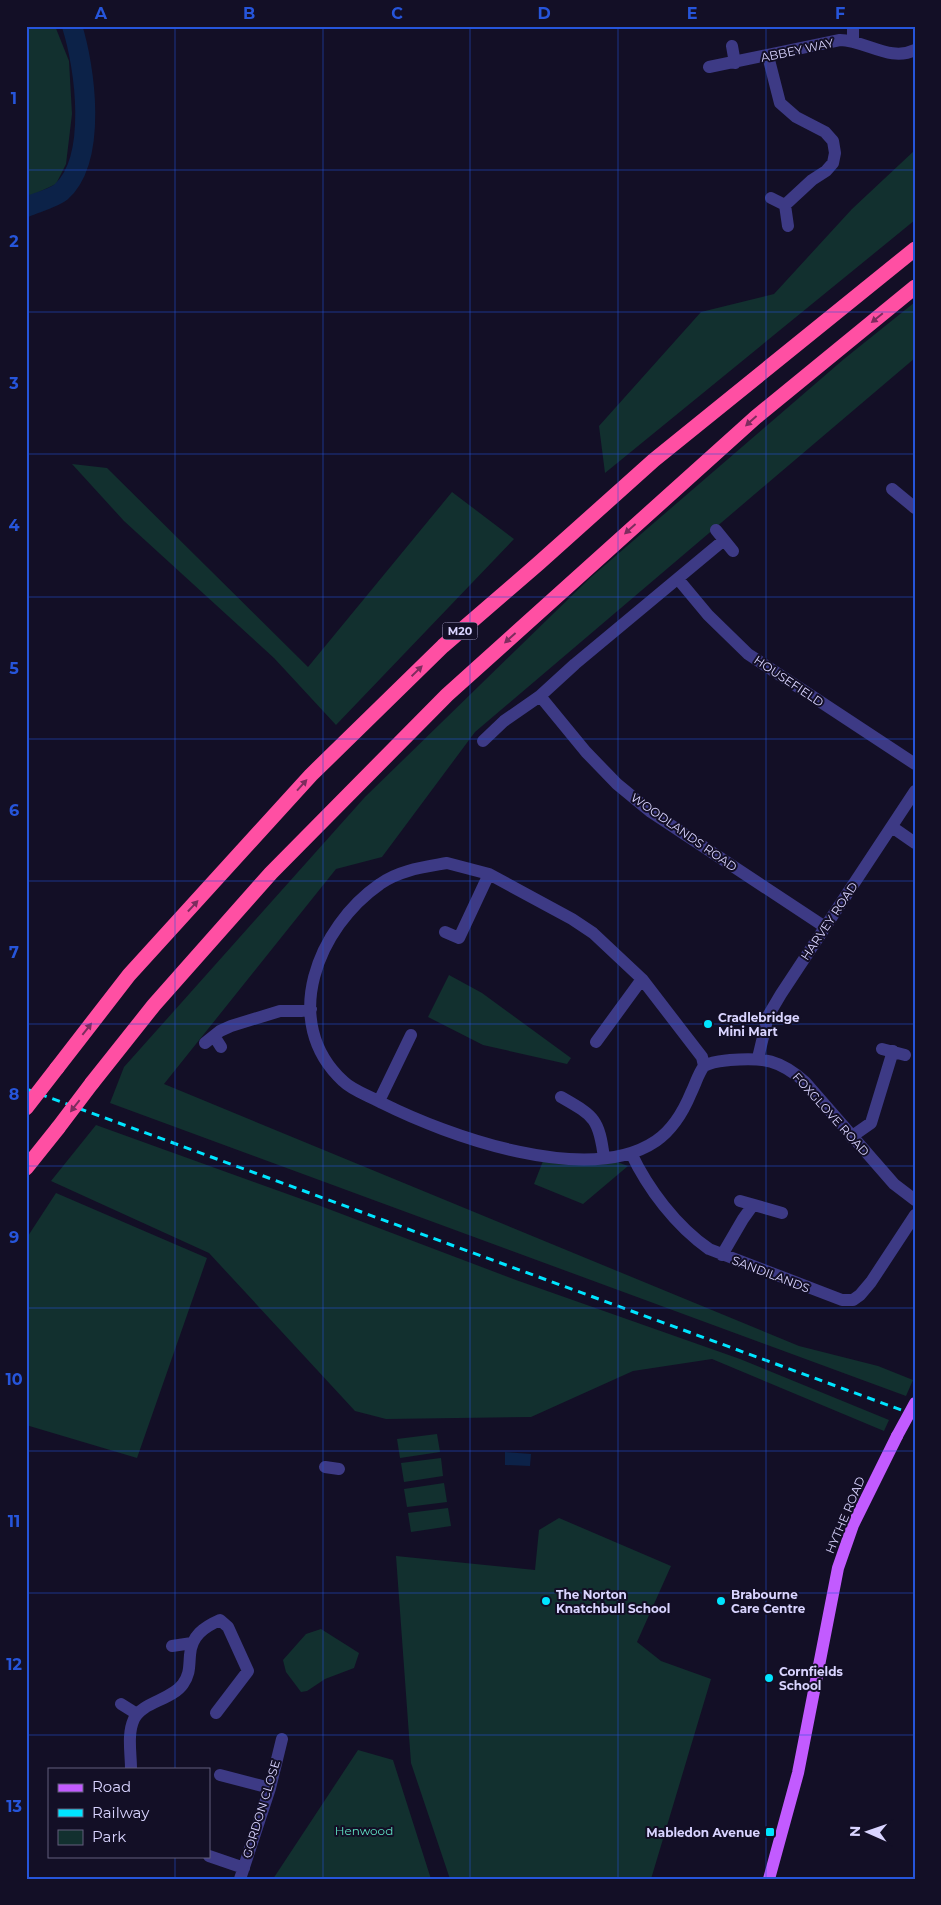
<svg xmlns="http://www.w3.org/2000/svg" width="941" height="1905" font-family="Montserrat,sans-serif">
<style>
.green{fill:#12302f}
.water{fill:#0c2248}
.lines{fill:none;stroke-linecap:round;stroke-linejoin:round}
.river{stroke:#0c2248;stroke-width:20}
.minor{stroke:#3d3a85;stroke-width:12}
.major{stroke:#c25bff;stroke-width:12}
.highway{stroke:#ff4fa3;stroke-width:15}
.rail{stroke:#00e5ff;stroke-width:3;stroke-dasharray:8 6;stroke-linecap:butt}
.major-bridge{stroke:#c25bff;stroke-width:12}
.highway-bridge{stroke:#ff4fa3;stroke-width:15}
.oneway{fill:#7d2c5e}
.grid{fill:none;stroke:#2655da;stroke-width:1;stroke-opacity:0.55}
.poi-dot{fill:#00e5ff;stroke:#130f26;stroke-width:2}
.labels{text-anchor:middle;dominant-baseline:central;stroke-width:4;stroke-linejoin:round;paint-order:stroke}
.shield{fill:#130f26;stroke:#9e99be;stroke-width:1}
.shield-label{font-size:11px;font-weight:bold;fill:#d9d4ff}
.street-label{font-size:12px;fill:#d9d4ff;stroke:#130f26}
.poi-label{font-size:12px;font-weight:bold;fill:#d9d4ff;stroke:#130f26;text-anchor:start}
.park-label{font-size:12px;fill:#5fe0c0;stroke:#130f26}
.neatline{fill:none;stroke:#2655da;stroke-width:2}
.grid-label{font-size:16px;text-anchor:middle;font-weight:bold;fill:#2655da}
</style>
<rect width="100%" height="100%" fill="#130f26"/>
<!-- green -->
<path class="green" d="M 26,26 L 55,26 L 69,61 L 72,114 L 66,164 L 56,184 L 26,198 Z
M 915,150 L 915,220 L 605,473 L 599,426 L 701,312 L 774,294 L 852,209 Z
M 915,302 L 915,358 L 475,732 L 382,857 L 336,869 L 164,1084 L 799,1346 L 878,1366 L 913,1380 L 906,1396 L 110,1103 L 124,1067 L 365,797 L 590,578 L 844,359 Z
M 72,464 L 107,468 L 308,667 L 452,492 L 514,539 L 336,725 L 274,658 L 124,521 Z
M 449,975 L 482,993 L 571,1058 L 567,1064 L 483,1045 L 428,1017 Z
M 96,1125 L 318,1205 L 516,1280 L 740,1359 L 889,1420 L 884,1431 L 712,1359 L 633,1371 L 531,1417 L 386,1419 L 355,1411 L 209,1253 L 51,1181 Z
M 543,1161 L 576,1165 L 617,1162 L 628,1166 L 583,1204 L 534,1184 Z
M 56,1193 L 207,1258 L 137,1458 L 26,1425 L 26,1239 Z
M 437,1434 L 440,1452 L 400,1458 L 397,1439 Z
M 441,1458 L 443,1476 L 404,1482 L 401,1463 Z
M 444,1483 L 447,1502 L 407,1507 L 404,1489 Z
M 448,1508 L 451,1526 L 411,1532 L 408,1513 Z
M 559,1518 L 671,1566 L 637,1642 L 661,1661 L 711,1679 L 651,1879 L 450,1879 L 411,1763 L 396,1556 L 535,1570 L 539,1530 Z
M 321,1629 L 359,1653 L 354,1668 L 325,1679 L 307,1691 L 301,1692 L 286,1672 L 283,1660 L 306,1634 Z
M 358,1750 L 393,1760 L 431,1879 L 273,1879 Z"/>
<!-- water -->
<path class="water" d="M 505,1452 L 531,1454 L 530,1466 L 505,1465 Z"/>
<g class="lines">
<!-- river -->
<path class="river" d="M 26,207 C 35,203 54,198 61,192 C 98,159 85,67 72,26"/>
<!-- minor -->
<path class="minor" d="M 853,40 L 853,26
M 732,46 L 735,63
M 768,56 L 780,103 L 796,117 L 825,132 L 833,141 L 835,153 L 833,163 L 826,171 L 812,180 L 785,205
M 709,67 L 840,40 C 867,41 890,62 915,50
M 771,198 L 785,205 L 788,226
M 892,489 L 915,508
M 716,530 L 733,551
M 678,579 L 708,615 L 748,654 L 915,764
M 540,696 L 586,752 L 617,784 L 651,812 L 825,927
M 483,741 L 504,721 L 540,696 L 575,664 L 724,540
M 892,827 L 915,843
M 447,863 L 489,874 L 572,919 L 593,933 L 642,979 L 702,1057 L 704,1066 C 698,1074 696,1083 691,1093 C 684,1110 672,1130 656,1141 C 588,1187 448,1136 382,1103 C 370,1096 353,1091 343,1081 C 279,1022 318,927 380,884 C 399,870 425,867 447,863 Z
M 445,932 L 459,938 L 489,874
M 214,1036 L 221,1047
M 596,1042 L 642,979
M 205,1043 L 220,1031 L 231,1026 L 280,1011 L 302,1011 L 311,1009
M 882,1049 L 905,1055
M 758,1058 L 768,1016 L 781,994 L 915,791
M 704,1066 C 713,1061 721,1061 730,1060 C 764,1057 780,1060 805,1082 L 894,1184 L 915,1200
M 561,1097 C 594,1116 599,1118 604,1158
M 379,1101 L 411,1035
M 851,1137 L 871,1123 L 893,1051
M 631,1153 C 648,1189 676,1226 709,1249 L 842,1300 L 853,1300 L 860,1295 L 871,1282 L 915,1215
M 740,1201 L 782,1213
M 722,1255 L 743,1219 L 753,1205
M 325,1467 L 339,1469
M 172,1646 L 192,1643
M 121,1704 L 137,1714
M 131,1769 C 131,1753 127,1734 134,1719 C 142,1702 172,1700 183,1684 C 190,1674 189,1667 190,1655 C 191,1636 204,1627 220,1620 L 228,1627 L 248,1671 L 216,1713
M 220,1775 L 270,1788
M 209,1856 L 244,1868
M 240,1879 L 270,1788 L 282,1739"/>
<!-- major -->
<path class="major" d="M 769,1879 L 798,1773 L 838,1568 L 853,1525 L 897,1436"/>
<!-- highway -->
<path class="highway" d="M 57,1068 L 129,975 L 311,775 L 443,646 L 539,563 L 654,460 L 915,249
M 92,1083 L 154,1005 L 271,873 L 447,695 L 756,417 L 915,287
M 26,1168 L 58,1128"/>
<!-- rail -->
<path class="rail" d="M 26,1089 L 915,1415"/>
<!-- major-bridge -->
<path class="major-bridge" d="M 897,1436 L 915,1403"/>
<!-- highway-bridge -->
<path class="highway-bridge" d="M 26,1108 L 57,1068
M 58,1128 L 92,1083"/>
</g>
<!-- one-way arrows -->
<defs><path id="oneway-solid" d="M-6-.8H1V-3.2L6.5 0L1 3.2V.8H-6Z" transform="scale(1.25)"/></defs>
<g class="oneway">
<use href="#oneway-solid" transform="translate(877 318) rotate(141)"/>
<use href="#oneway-solid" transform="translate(751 421) rotate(138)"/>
<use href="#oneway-solid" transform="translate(630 529) rotate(138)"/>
<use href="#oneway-solid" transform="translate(510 638) rotate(138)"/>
<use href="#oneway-solid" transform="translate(417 671) rotate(-44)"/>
<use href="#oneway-solid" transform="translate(302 785) rotate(-48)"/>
<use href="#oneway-solid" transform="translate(193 906) rotate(-47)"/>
<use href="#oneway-solid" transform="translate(87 1029) rotate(-52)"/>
<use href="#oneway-solid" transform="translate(75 1106) rotate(128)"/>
</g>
<!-- grid -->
<path class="grid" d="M 175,26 L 175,1769M 323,26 L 323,1879M 470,26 L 470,1879M 618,26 L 618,1879M 766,26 L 766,1879M 26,170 L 915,170M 26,312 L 915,312M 26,454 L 915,454M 26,597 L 915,597M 26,739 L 915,739M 26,881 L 915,881M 26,1024 L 915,1024M 26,1166 L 915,1166M 26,1308 L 915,1308M 26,1451 L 915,1451M 26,1593 L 915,1593M 26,1735 L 915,1735M 175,1856 L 175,1879"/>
<!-- markers -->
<g class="poi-dot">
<circle cx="708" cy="1024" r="5"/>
<circle cx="546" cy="1601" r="5"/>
<circle cx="721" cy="1601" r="5"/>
<circle cx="769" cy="1678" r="5"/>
<rect x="765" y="1827" width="10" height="10" rx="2.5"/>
</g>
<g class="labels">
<!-- shield labels -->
<rect class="shield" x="442.5" y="622.5" width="35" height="17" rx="4"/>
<g class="shield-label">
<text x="460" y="631">M20</text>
</g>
<!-- street labels -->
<g class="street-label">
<text transform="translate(797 50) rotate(-12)">ABBEY WAY</text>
<text transform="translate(789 681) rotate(34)">HOUSEFIELD</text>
<text transform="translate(684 832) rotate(35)">WOODLANDS ROAD</text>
<text transform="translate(829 921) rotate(-56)">HARVEY ROAD</text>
<text transform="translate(831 1114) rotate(48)">FOXGLOVE ROAD</text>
<text transform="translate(771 1274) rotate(21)">SANDILANDS</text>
<text transform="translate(845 1515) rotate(-67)">HYTHE ROAD</text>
<text transform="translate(261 1809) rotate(-73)">GORDON CLOSE</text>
</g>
<!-- poi labels -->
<g class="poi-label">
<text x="718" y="1017">Cradlebridge<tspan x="718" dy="14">Mini Mart</tspan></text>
<text x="556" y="1594">The Norton<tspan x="556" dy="14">Knatchbull School</tspan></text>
<text x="731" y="1594">Brabourne<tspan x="731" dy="14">Care Centre</tspan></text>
<text x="779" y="1671">Cornfields<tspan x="779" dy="14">School</tspan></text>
<text x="760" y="1832" text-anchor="end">Mabledon Avenue</text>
</g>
<!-- park labels -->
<g class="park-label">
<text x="364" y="1830">Henwood</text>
</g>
</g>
<!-- border -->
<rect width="941" height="1905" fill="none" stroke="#130f26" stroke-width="55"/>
<!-- legend -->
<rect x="48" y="1768" width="162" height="90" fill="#130f26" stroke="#625e7d"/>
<rect x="58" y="1784" width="25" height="8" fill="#c25bff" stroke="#625e7d"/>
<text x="92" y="1792" font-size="15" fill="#d9d4ff">Road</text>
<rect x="58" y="1809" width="25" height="8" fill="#00e5ff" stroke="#625e7d"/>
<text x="92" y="1818" font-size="15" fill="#d9d4ff">Railway</text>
<rect x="58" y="1830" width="25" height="15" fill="#12302f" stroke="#625e7d"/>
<text x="92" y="1842" font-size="15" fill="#d9d4ff">Park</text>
<!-- north arrow -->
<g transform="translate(868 1832) rotate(272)" stroke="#130f26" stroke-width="4" paint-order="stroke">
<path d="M0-4L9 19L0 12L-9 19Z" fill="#d9d4ff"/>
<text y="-8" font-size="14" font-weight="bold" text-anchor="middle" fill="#d9d4ff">N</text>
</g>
<rect x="28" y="28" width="886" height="1850" class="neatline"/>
<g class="grid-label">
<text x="101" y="19">A</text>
<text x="249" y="19">B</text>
<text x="397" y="19">C</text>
<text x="544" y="19">D</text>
<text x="692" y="19">E</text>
<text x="840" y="19">F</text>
<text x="14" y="104">1</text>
<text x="14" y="247">2</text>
<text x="14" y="389">3</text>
<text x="14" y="531">4</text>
<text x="14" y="674">5</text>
<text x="14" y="816">6</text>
<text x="14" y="958">7</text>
<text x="14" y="1100">8</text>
<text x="14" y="1243">9</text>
<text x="14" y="1385">10</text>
<text x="14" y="1527">11</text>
<text x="14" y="1670">12</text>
<text x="14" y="1812">13</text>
</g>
</svg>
